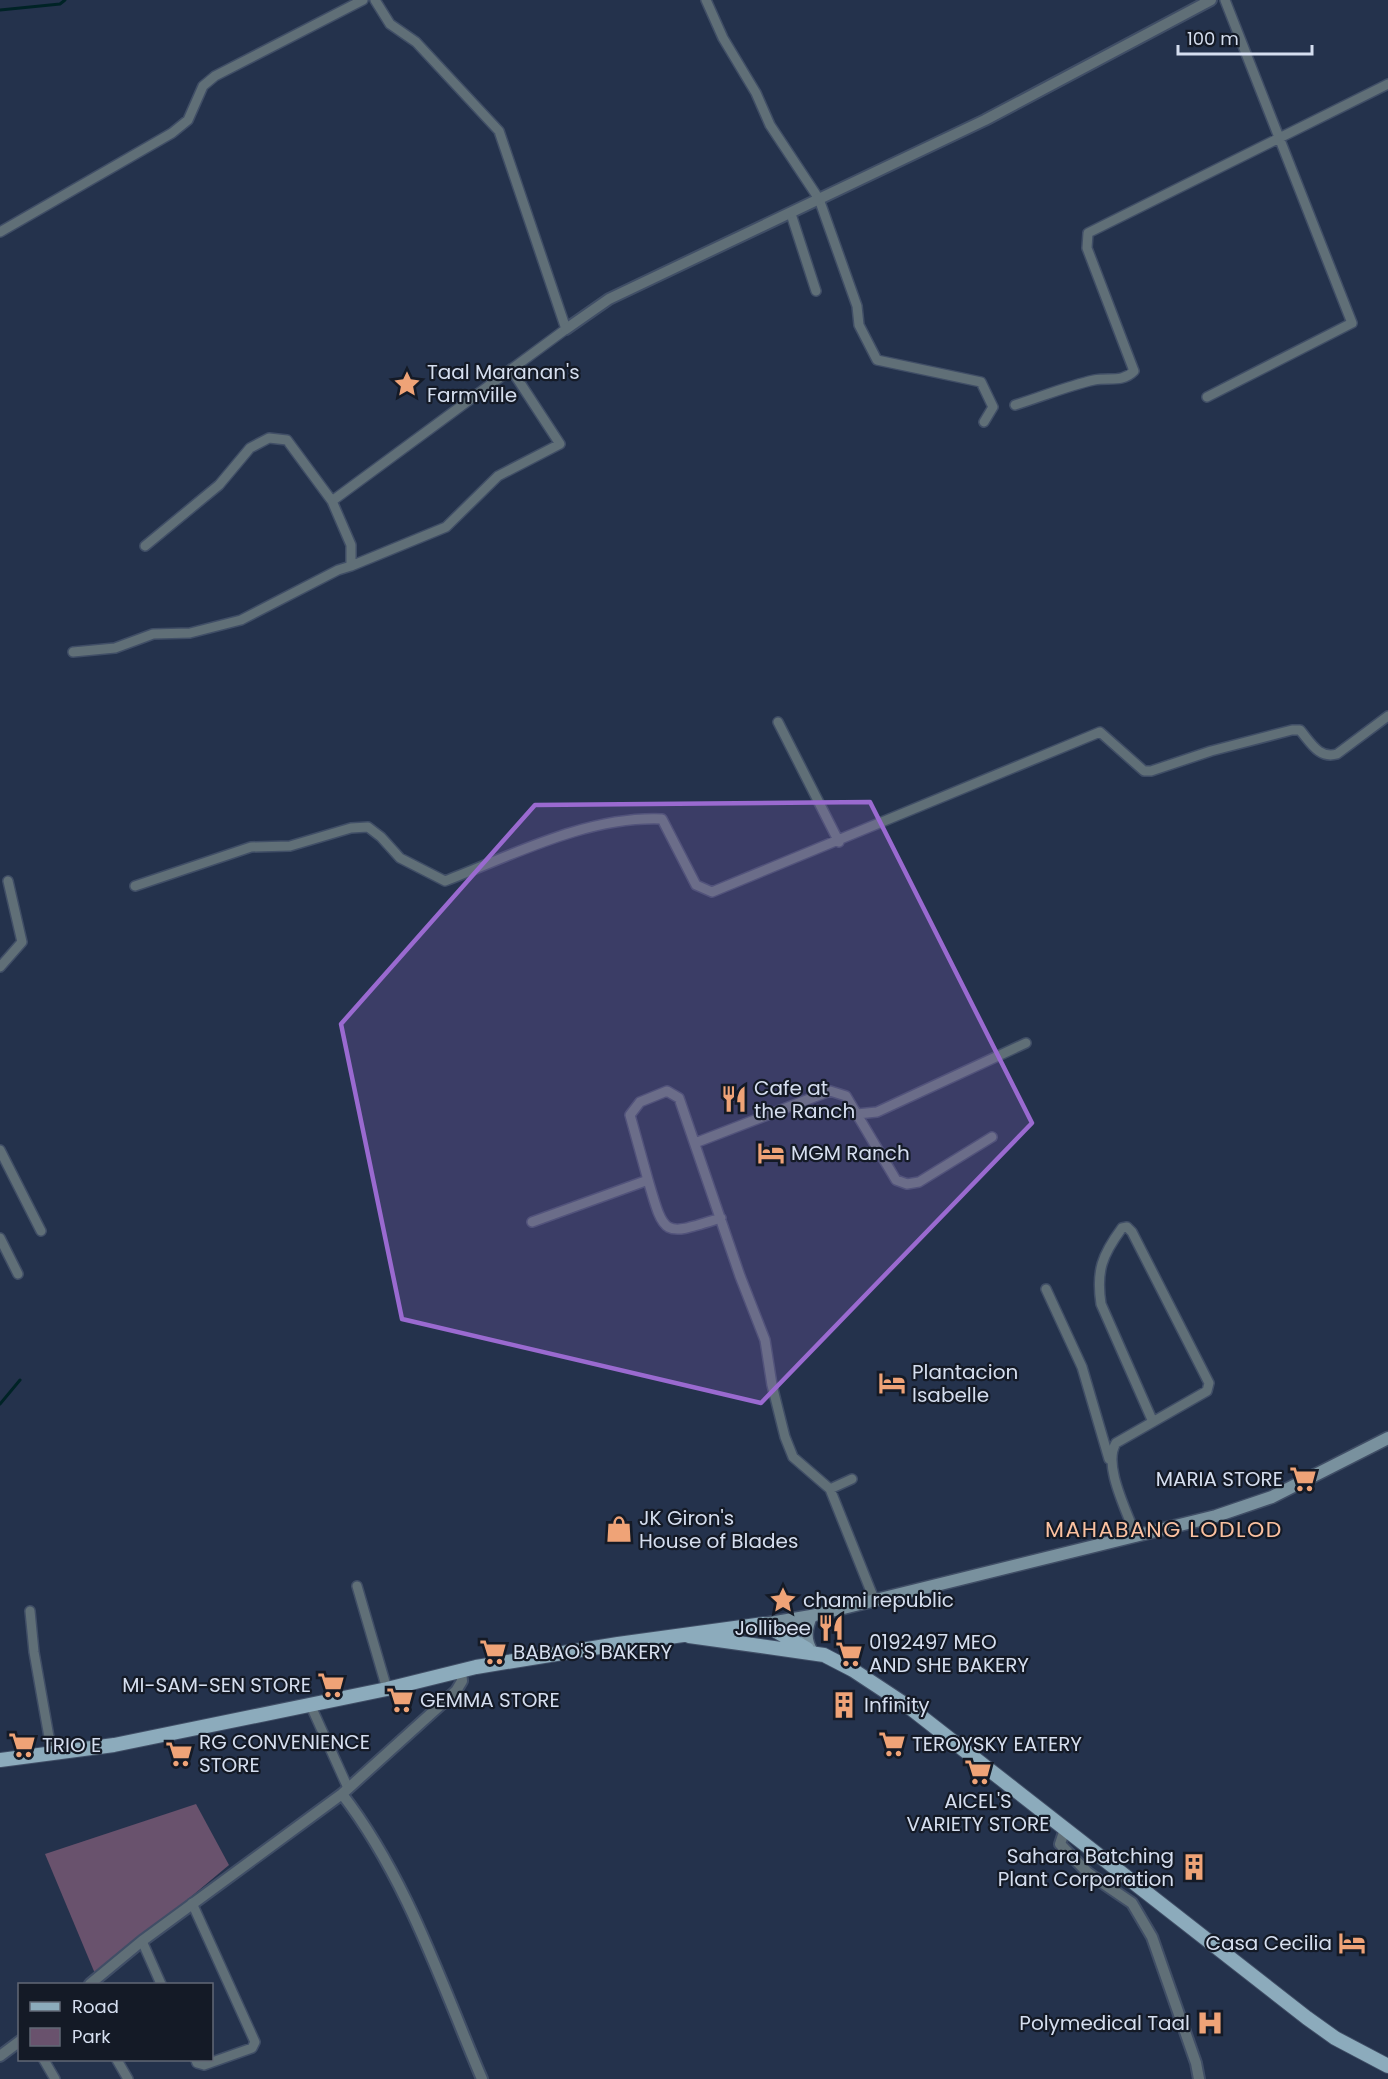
<svg xmlns="http://www.w3.org/2000/svg" width="1388" height="2079" font-family="Poppins,sans-serif">
<style>
.green{fill:#69526d}
.lines{fill:none;stroke-linecap:round;stroke-linejoin:round}
.stream{stroke:#002326;stroke-width:3}
.minor-casing{stroke:#404e66;stroke-width:12}
.tertiary-casing{stroke:#404e66;stroke-width:14}
.secondary-casing{stroke:#404e66;stroke-width:15}
.primary-casing{stroke:#404e66;stroke-width:16}
.minor{stroke:#606f77;stroke-width:9}
.tertiary{stroke:#606f77;stroke-width:10}
.secondary{stroke:#79919e;stroke-width:12}
.primary{stroke:#8cabbc;stroke-width:14}
.marked{fill:#9a6ad0;fill-opacity:0.2;stroke:#9a6ad0;stroke-width:4.5;stroke-linejoin:round}
.labels{text-anchor:middle;dominant-baseline:central;stroke-width:4.5;stroke-linejoin:round;paint-order:stroke}
.poi-label{font-size:20px;fill:#d5deef;stroke:#141a26;text-anchor:start}
.quarter-label{font-size:22px;letter-spacing:1.5px;fill:#fbc1a0;stroke:#141a26}
</style>
<rect width="100%" height="100%" fill="#24324c"/>
<!-- green -->
<path class="green" d="M 196,1804 L 229,1865 L 96,1976 L 45,1854 Z"/>
<g class="lines">
<!-- stream -->
<path class="stream" d="M 0,10 L 60,4 L 65,0
M 0,1404 L 20,1380"/>
<defs>
<path id="minor" d="M 706,0 L 723,38 L 756,93 L 770,125 L 819,199 L 857,306 L 859,325 L 877,360 L 981,382 L 993,407 L 984,422
M 791,214 L 816,291
M 0,232 L 172,133 L 188,120 L 203,86 L 215,76 L 363,0
M 1207,397 L 1352,323 L 1225,0
M 1015,405 C 1041,397 1067,386 1094,380 C 1109,377 1122,383 1134,371 L 1087,248 L 1088,233 L 1388,84
M 145,546 L 219,485 L 250,448 L 269,438 L 287,440 L 332,501
M 351,566 L 446,527 L 498,476 L 560,444 L 511,369
M 73,652 L 115,648 L 153,634 L 190,633 L 241,620 L 338,570 L 351,566 L 351,545 L 332,501 L 566,329 L 499,131 L 416,42 L 390,24 L 375,0
M 778,722 L 839,842
M 135,886 L 251,847 L 290,846 L 351,828 L 368,827 L 381,837 L 400,858 L 445,881 C 513,855 587,816 662,819 L 696,885 L 712,892 L 1100,732 L 1144,771 L 1151,771 L 1211,751 L 1292,730 L 1300,730 C 1311,743 1319,759 1337,754 L 1388,716
M 0,967 L 22,942 L 8,881
M 857,1114 L 877,1112 L 1026,1043
M 695,1143 L 830,1091 L 846,1096 L 896,1180 L 907,1184 L 919,1182 L 992,1137
M 0,1150 L 41,1231
M 648,1180 C 665,1238 663,1236 721,1218
M 532,1222 L 648,1180 L 630,1115 L 640,1102 L 667,1091 L 679,1098 L 740,1276 L 765,1340 L 772,1385 L 785,1437 L 793,1457 L 830,1489 L 874,1599
M 0,1238 L 18,1274
M 1046,1289 L 1082,1367 L 1109,1459
M 830,1489 L 852,1479
M 1136,1537 C 1128,1513 1102,1465 1116,1443 L 1207,1391 L 1209,1383 L 1132,1232 L 1127,1227 L 1122,1228 C 1102,1255 1096,1271 1101,1304 L 1153,1422
M 357,1586 L 387,1689
M 30,1611 L 34,1652 L 52,1754
M 310,1704 L 348,1788
M 192,1903 L 255,2042 L 252,2048 L 204,2065 L 197,2063 L 196,2060
M 142,1941 L 161,1984
M 44,2060 L 55,2079
M 117,2060 L 128,2079"/>
<path id="tertiary" d="M 566,329 L 609,299 L 985,120 L 1211,0
M 342,1794 C 407,1878 441,1983 482,2079
M 1065,1829 L 1060,1844 L 1088,1873 L 1132,1903 L 1152,1937 L 1196,2063 L 1199,2079
M 90,1984 L 142,1941 L 342,1794 L 456,1691 L 462,1681 L 461,1671
M 0,2056 L 20,2041"/>
<path id="secondary" d="M 811,1616 C 806,1629 804,1639 812,1652
M 764,1624 L 811,1616 L 1216,1516 L 1272,1497 L 1388,1438"/>
<path id="primary" d="M 689,1636 L 824,1655 L 853,1670 L 909,1707 L 1307,2018 L 1335,2038 L 1388,2066
M 0,1760 L 114,1745 L 387,1689 L 476,1667 L 618,1644 L 764,1624 L 807,1649"/>
</defs>
<!-- minor casing -->
<use href="#minor" class="minor-casing"/>
<!-- tertiary casing -->
<use href="#tertiary" class="tertiary-casing"/>
<!-- secondary casing -->
<use href="#secondary" class="secondary-casing"/>
<!-- primary casing -->
<use href="#primary" class="primary-casing"/>
<!-- minor -->
<use href="#minor" class="minor"/>
<!-- tertiary -->
<use href="#tertiary" class="tertiary"/>
<!-- secondary -->
<use href="#secondary" class="secondary"/>
<!-- primary -->
<use href="#primary" class="primary"/>
</g>
<!-- marked area -->
<path class="marked" d="M 870,802 L 1032,1123 L 761,1403 L 402,1319 L 341,1024 L 535,805 Z"/>
<!-- icons -->
<defs>
<symbol id="sight-bare" viewBox="-9 -9 18 18"><path d="M0-6L1.8-2.2L6-1.7L2.9 1.2L3.7 5.4L0 3.3L-3.7 5.4L-2.9 1.2L-6-1.7L-1.8-2.2Z" fill="#efa377" stroke="#141a26" stroke-width="2.5" paint-order="stroke"/></symbol>
<symbol id="restaurant-bare" viewBox="-9 -9 18 18"><path d="M-5-6h1v4h1v-4h1v4h1v-4h1v5L-1.5 .5V6h-2V.5L-5-1ZM5-6V6H3V1.5H1.5Q1.5-4 5-6Z" fill="#efa377" stroke="#141a26" stroke-width="2.5" paint-order="stroke"/></symbol>
<symbol id="hotel-bare" viewBox="-9 -9 18 18"><path d="M-6-4.5h1.5V1H6V5H4.5V3h-9V5H-6ZM-4 0a1.8 1.8 0 1 1 3.6 0ZM.5 0V-2.5h3Q6-2.5 6 0Z" fill="#efa377" stroke="#141a26" stroke-width="2.5" paint-order="stroke"/></symbol>
<symbol id="supermarket-bare" viewBox="-9 -9 18 18"><path d="M-6-5.5h2.5l.6 2H6L4.5 2H-2.5L-4.4-4H-6ZM-1.5 3.2a1.3 1.3 0 1 0 .1 0ZM3 3.2a1.3 1.3 0 1 0 .1 0Z" fill="#efa377" stroke="#141a26" stroke-width="2.5" paint-order="stroke"/></symbol>
<symbol id="shop-bare" viewBox="-9 -9 18 18"><path d="M-5-2.5h2.3a2.7 3.5 0 0 1 5.4 0H5L5.5 6h-11ZM-1.5-2.5h3a1.5 2.3 0 0 0-3 0Z" fill="#efa377" stroke="#141a26" stroke-width="2.5" paint-order="stroke"/></symbol>
<symbol id="building-bare" viewBox="-9 -9 18 18"><path d="M-4-6H4V6H1V3H-1V6H-4ZM-2.5-4.3h1.7v1.8h-1.7ZM.8-4.3h1.7v1.8H.8ZM-2.5-1h1.7V.8h-1.7ZM.8-1h1.7V.8H.8Z" fill="#efa377" stroke="#141a26" stroke-width="2.5" paint-order="stroke"/></symbol>
<symbol id="hospital-bare" viewBox="-9 -9 18 18"><path d="M-5-5h3v3.5h4V-5h3V5h-3V1.5h-4V5h-3Z" fill="#efa377" stroke="#141a26" stroke-width="2.5" paint-order="stroke"/></symbol>
</defs>
<g fill-rule="evenodd">
<use href="#sight-bare" x="388" y="365" width="38" height="38"/>
<use href="#restaurant-bare" x="715" y="1080" width="38" height="38"/>
<use href="#hotel-bare" x="752" y="1134" width="38" height="38"/>
<use href="#hotel-bare" x="873" y="1364" width="38" height="38"/>
<use href="#supermarket-bare" x="1284" y="1460" width="38" height="38"/>
<use href="#shop-bare" x="600" y="1510" width="38" height="38"/>
<use href="#sight-bare" x="764" y="1581" width="38" height="38"/>
<use href="#restaurant-bare" x="812" y="1609" width="38" height="38"/>
<use href="#supermarket-bare" x="474" y="1633" width="38" height="38"/>
<use href="#supermarket-bare" x="830" y="1635" width="38" height="38"/>
<use href="#supermarket-bare" x="312" y="1666" width="38" height="38"/>
<use href="#supermarket-bare" x="381" y="1681" width="38" height="38"/>
<use href="#building-bare" x="825" y="1686" width="38" height="38"/>
<use href="#supermarket-bare" x="873" y="1725" width="38" height="38"/>
<use href="#supermarket-bare" x="3" y="1726" width="38" height="38"/>
<use href="#supermarket-bare" x="160" y="1735" width="38" height="38"/>
<use href="#supermarket-bare" x="959" y="1753" width="38" height="38"/>
<use href="#building-bare" x="1175" y="1848" width="38" height="38"/>
<use href="#hotel-bare" x="1333" y="1924" width="38" height="38"/>
<use href="#hospital-bare" x="1191" y="2004" width="38" height="38"/>
</g>
<g class="labels">
<!-- poi labels -->
<g class="poi-label">
<text x="427" y="372">Taal Maranan's<tspan x="427" dy="23">Farmville</tspan></text>
<text x="754" y="1088">Cafe at<tspan x="754" dy="23">the Ranch</tspan></text>
<text x="791" y="1153">MGM Ranch</text>
<text x="912" y="1372">Plantacion<tspan x="912" dy="23">Isabelle</tspan></text>
<text x="1283" y="1479" text-anchor="end">MARIA STORE</text>
<text x="639" y="1518">JK Giron's<tspan x="639" dy="23">House of Blades</tspan></text>
<text x="803" y="1600">chami republic</text>
<text x="811" y="1628" text-anchor="end">Jollibee</text>
<text x="869" y="1642">0192497 MEO<tspan x="869" dy="23">AND SHE BAKERY</tspan></text>
<text x="513" y="1652">BABAO'S BAKERY</text>
<text x="311" y="1685" text-anchor="end">MI-SAM-SEN STORE</text>
<text x="420" y="1700">GEMMA STORE</text>
<text x="864" y="1705">Infinity</text>
<text x="199" y="1742">RG CONVENIENCE<tspan x="199" dy="23">STORE</tspan></text>
<text x="912" y="1744">TEROYSKY EATERY</text>
<text x="42" y="1745">TRIO E</text>
<text x="978" y="1801" text-anchor="middle">AICEL'S<tspan x="978" dy="23">VARIETY STORE</tspan></text>
<text x="1174" y="1856" text-anchor="end">Sahara Batching<tspan x="1174" dy="23">Plant Corporation</tspan></text>
<text x="1332" y="1943" text-anchor="end">Casa Cecilia</text>
<text x="1190" y="2023" text-anchor="end">Polymedical Taal</text>
</g>
<!-- quarter labels -->
<g class="quarter-label">
<text x="1164" y="1529">MAHABANG LODLOD</text>
</g>
</g>
<!-- legend -->
<rect x="18" y="1983" width="195" height="78" fill="#141a26" stroke="#616876" stroke-width="1.5"/>
<rect x="30" y="2002" width="30" height="9" fill="#8cabbc" stroke="#616876" stroke-width="1.5"/>
<text x="72" y="2013" font-size="18" fill="#d5deef">Road</text>
<rect x="30" y="2028" width="30" height="18" fill="#69526d" stroke="#616876" stroke-width="1.5"/>
<text x="72" y="2043" font-size="18" fill="#d5deef">Park</text>
<!-- scale -->
<path d="M1178 45v9h134v-9" fill="none" stroke="#d5deef" stroke-width="3"/>
<text x="1187" y="45" font-size="18" fill="#d5deef" stroke="#141a26" stroke-width="4.5" paint-order="stroke">100 m</text>
</svg>
